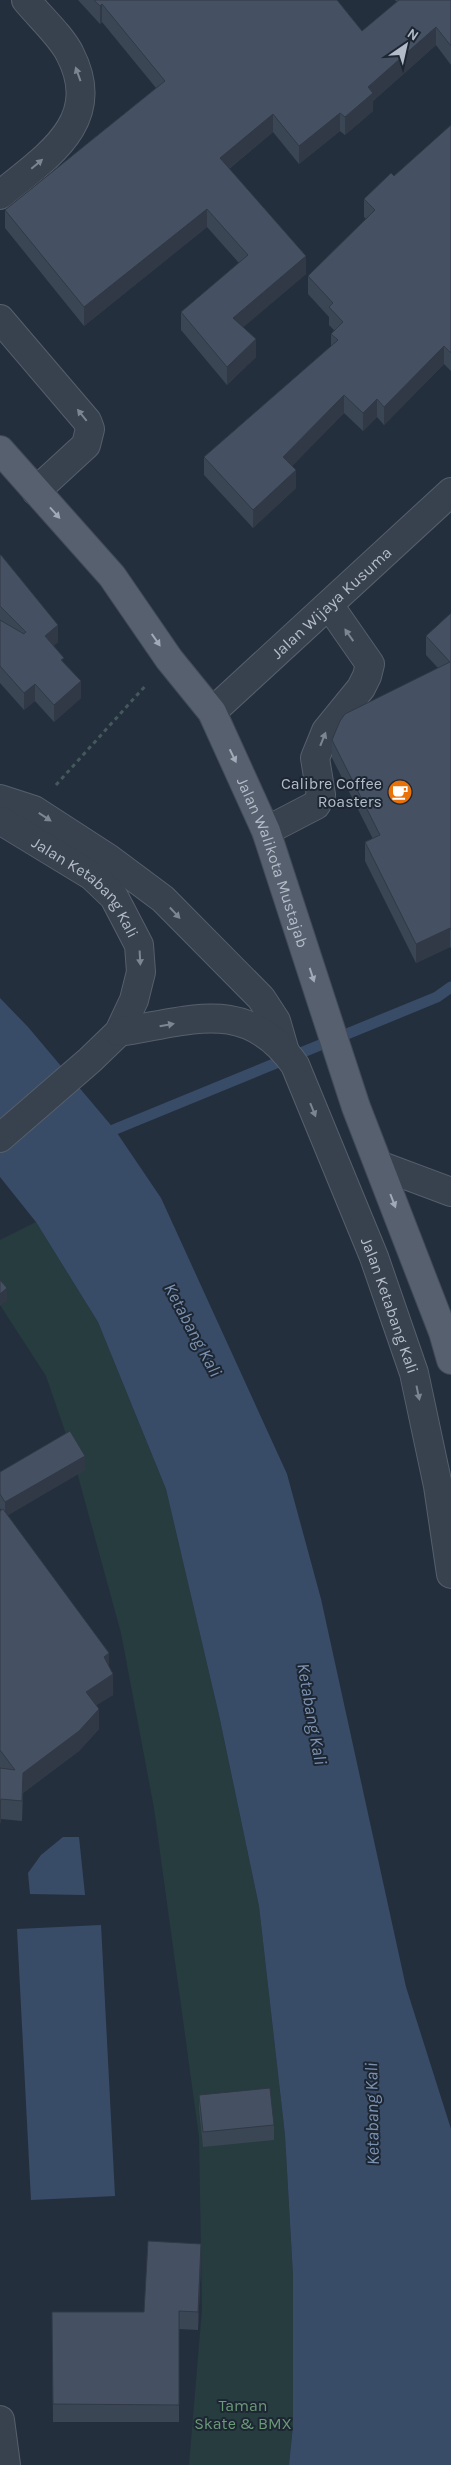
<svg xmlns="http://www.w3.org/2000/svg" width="451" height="2465" font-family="Karla,sans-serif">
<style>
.green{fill:#263c3f}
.water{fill:#394c67}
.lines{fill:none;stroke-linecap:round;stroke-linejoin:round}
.stream{stroke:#394c67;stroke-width:11}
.minor-casing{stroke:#565f6c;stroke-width:30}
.major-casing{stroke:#414a57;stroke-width:30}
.path{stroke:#44595c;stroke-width:3;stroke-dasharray:4 4;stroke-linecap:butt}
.minor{stroke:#38414e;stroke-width:28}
.major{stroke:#56606e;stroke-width:28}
.wall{fill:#3b4654}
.shaded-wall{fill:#303945}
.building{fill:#455162;stroke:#303945}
.oneway{fill:#7c8592}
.oneway2{fill:#a1aab7}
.labels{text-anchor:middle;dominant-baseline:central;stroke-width:4;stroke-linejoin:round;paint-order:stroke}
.street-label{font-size:16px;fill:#b4bcc9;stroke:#1d2633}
.poi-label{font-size:16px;fill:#b4bcc9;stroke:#1d2633;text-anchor:end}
.park-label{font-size:16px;fill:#6b9a76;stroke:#1d2633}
.water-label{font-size:18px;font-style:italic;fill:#7c92b1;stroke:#1d2633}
</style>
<rect width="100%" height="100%" fill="#242f3e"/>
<!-- green -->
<path class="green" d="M 36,1222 L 98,1322 L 166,1489 L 219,1715 L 259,1906 L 285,2135 L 293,2275 L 293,2426 L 289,2465 L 189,2465 L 202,2309 L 199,2137 L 154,1808 L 121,1633 L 69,1443 L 46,1376 L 0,1305 L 0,1240 Z"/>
<!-- water -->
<path class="water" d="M 0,998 L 28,1027 L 115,1130 L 161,1198 L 287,1474 L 321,1599 L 406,1987 L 451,2129 L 451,2465 L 289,2465 L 293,2426 L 293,2275 L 285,2135 L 259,1906 L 219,1715 L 166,1489 L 98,1322 L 36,1222 L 0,1177 Z
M 63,1837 L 79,1837 L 85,1895 L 30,1894 L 28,1873 L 41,1855 Z
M 101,1925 L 115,2196 L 31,2200 L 17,1929 Z"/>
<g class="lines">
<!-- stream -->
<path class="stream" d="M 101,1135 L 437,997 L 451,987"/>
<defs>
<g id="minor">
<path d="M 0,195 C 46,157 105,122 70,54 C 62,37 38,15 26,0"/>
<path d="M 0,319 L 87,421 L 90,429 L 86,445 L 36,491"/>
<path id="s1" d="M 212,712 L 451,492"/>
<path d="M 0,799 L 34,810 L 108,858 L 163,899 L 261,998 L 276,1021 L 285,1052"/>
<path id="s2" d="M 0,820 L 92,876 L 114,897 L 139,945 L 141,972 L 134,1000 L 119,1032 L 90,1060 L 0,1138"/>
<path d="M 266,831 L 316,805 L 321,795 L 315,758 L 326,731 L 361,688 L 367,676 L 370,664 L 329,605"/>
<path id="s3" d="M 119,1032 C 188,1022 246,995 295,1065 L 374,1257 L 414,1373 L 438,1486 L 451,1574"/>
<path d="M 379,1165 L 451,1192"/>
<path d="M 0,2420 L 6,2465"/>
</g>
<g id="major">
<path id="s4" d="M 0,450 L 112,576 L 169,659 L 212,712 L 266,831 L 356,1107 L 443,1332 L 451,1360"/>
</g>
</defs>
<!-- minor casing -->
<use href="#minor" class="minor-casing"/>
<!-- major casing -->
<use href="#major" class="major-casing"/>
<!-- path -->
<path class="path" d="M 56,785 L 147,684"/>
<!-- minor -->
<use href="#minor" class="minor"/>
<!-- major -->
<use href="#major" class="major"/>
</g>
<!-- wall -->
<path class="wall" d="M 78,0 L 337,0 L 362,31 L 397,2 L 395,0 L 451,0 L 451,65 L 436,45 L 373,101 L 373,111 L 345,135 L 340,131 L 299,164 L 273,132 L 229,169 L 306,274 L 243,327 L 256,357 L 227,385 L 181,330 L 181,312 L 239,263 L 207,227 L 84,326 L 5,228 L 5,210 L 156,88 L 102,22 L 100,24 Z
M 451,125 L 451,371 L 444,364 L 384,425 L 377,417 L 363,431 L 344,413 L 292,466 L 296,488 L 253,528 L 204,475 L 204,457 L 331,346 L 331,334 L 334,330 L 329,325 L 329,317 L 308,294 L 308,276 L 366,219 L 364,217 L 364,199 L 394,176 Z
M 0,555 L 58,642 L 53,646 L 64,663 L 81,698 L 54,722 L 35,701 L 24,710 L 0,683 Z
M 451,613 L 451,948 L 450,947 L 416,963 L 365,861 L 365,842 L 373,839 L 332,758 L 332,740 L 438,668 L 426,655 L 426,636 Z
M 85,1470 L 8,1515 L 109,1666 L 113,1695 L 96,1705 L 99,1729 L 79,1751 L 23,1793 L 22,1821 L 1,1819 L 0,1824 L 0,1511 L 1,1510 L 0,1508 L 0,1472 Z
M 199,2095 L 274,2125 L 274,2140 L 203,2147 L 199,2109 Z
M 201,2261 L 198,2330 L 179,2329 L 179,2422 L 53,2422 L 52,2312 L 144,2312 Z"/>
<!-- shaded-wall -->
<path class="shaded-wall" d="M 102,4 L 102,22 L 100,24 L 100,6 Z
M 436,27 L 436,45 L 373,101 L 373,111 L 345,135 L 345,117 L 368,87 Z
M 340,113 L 340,131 L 299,164 L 299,146 Z
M 273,114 L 273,132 L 220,176 L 220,158 Z
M 207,209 L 207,227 L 84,326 L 84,307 Z
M 306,256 L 306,274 L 233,336 L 233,318 Z
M 256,339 L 256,357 L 227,385 L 227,367 Z
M 444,346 L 444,364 L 384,425 L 384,407 Z
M 344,395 L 344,413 L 283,475 L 283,457 Z
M 377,399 L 377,417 L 363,431 L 363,413 Z
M 296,470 L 296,488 L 253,528 L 253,510 Z
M 58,625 L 58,642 L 45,654 L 45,636 Z
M 81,681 L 81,698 L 54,722 L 54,705 Z
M 35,684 L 35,701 L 24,710 L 24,693 Z
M 450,928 L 450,947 L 416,963 L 416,944 Z
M 7,1288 L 7,1301 L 0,1306 L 0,1294 Z
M 85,1456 L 85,1470 L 5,1517 L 5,1502 Z
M 109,1653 L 109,1673 L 104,1657 Z
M 113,1674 L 113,1695 L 86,1712 L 86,1692 Z
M 99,1709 L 99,1729 L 79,1751 L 23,1793 L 22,1821 L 23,1773 Z
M 1,1799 L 1,1819 L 0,1824 L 0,1804 Z
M 201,2244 L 201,2261 L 198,2330 L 198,2312 Z"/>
<!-- building -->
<path class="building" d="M 94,0 L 337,0 L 362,31 L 399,0 L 451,0 L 451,46 L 436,27 L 368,87 L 373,93 L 345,117 L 340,113 L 299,146 L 273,114 L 220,158 L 306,256 L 233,318 L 256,339 L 227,367 L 181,312 L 248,255 L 207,209 L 84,307 L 5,210 L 165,81 L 102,4 L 100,6 Z
M 451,125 L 451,353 L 444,346 L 384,407 L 377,399 L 363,413 L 344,395 L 283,457 L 296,470 L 253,510 L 204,457 L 338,340 L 331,334 L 343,322 L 329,307 L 333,303 L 308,276 L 375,210 L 364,199 L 391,173 L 394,176 Z
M 0,555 L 1,555 L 58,625 L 45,636 L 64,658 L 61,660 L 81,681 L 54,705 L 35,684 L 24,693 L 0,666 L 0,620 L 24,634 L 26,632 L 0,606 Z
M 451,613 L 451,930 L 450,928 L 416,944 L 365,842 L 380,835 L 332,740 L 340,721 L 345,714 L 450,662 L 426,636 Z
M 0,1280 L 7,1288 L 0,1294 Z
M 70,1431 L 85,1456 L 5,1502 L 0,1494 L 0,1472 Z
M 3,1509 L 109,1653 L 104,1657 L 113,1674 L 86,1692 L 99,1709 L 79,1731 L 23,1773 L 22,1801 L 1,1799 L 0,1804 L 0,1768 L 15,1770 L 0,1750 L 0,1511 Z
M 270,2088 L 274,2125 L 203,2132 L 199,2095 Z
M 148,2241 L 201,2244 L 198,2312 L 179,2311 L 179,2405 L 53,2404 L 52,2312 L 144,2312 Z"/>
<!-- one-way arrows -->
<defs><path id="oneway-solid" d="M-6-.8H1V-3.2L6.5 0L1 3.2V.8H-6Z" transform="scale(1.25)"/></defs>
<g class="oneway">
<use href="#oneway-solid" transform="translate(78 74) rotate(-110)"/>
<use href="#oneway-solid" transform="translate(37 164) rotate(-40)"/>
<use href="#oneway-solid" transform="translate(82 415) rotate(-129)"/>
<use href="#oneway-solid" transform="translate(349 635) rotate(-125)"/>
<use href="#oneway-solid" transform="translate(323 739) rotate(-68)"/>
<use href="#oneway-solid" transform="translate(45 817) rotate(33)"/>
<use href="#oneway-solid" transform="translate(175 913) rotate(47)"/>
<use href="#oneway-solid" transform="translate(140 958) rotate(87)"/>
<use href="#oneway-solid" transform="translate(167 1025) rotate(-10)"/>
<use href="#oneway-solid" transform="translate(313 1110) rotate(68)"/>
<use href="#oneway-solid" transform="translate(418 1393) rotate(78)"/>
</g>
<g class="oneway2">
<use href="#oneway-solid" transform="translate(55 513) rotate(48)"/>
<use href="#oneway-solid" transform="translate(156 640) rotate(55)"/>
<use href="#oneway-solid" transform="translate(233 756) rotate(64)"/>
<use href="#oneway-solid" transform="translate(312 975) rotate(72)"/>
<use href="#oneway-solid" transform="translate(393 1201) rotate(69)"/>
</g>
<!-- icons -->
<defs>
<symbol id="cafe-disc" viewBox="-11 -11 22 22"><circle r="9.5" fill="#e8710a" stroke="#1d2633"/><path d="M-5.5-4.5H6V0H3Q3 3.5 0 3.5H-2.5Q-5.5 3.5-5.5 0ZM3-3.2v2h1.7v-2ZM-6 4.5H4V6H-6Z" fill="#fff"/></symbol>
</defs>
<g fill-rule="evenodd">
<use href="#cafe-disc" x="386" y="778" width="28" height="28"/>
</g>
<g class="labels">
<!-- street labels -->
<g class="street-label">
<text stroke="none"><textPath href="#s1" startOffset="162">Jalan Wijaya Kusuma</textPath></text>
<text stroke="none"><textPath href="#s4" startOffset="500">Jalan Walikota Mustajab</textPath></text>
<text stroke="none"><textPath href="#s2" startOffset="111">Jalan Ketabang Kali</textPath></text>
<text stroke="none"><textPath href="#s3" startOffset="452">Jalan Ketabang Kali</textPath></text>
</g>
<!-- poi labels -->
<g class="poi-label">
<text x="382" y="783">Calibre Coffee<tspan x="382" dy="18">Roasters</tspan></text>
</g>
<!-- park labels -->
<g class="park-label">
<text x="243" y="2405">Taman<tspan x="243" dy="18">Skate &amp; BMX</tspan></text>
</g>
<!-- water labels -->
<g class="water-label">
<text transform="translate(193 1330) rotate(62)">Ketabang Kali</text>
<text transform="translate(312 1714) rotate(80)">Ketabang Kali</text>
<text transform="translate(372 2114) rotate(-91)">Ketabang Kali</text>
</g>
</g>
<!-- north arrow -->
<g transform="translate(406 45) rotate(34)" stroke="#1d2633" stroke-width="4" paint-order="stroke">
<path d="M0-4L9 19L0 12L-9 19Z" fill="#b4bcc9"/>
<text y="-8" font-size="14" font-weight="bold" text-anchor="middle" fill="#b4bcc9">N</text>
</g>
</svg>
